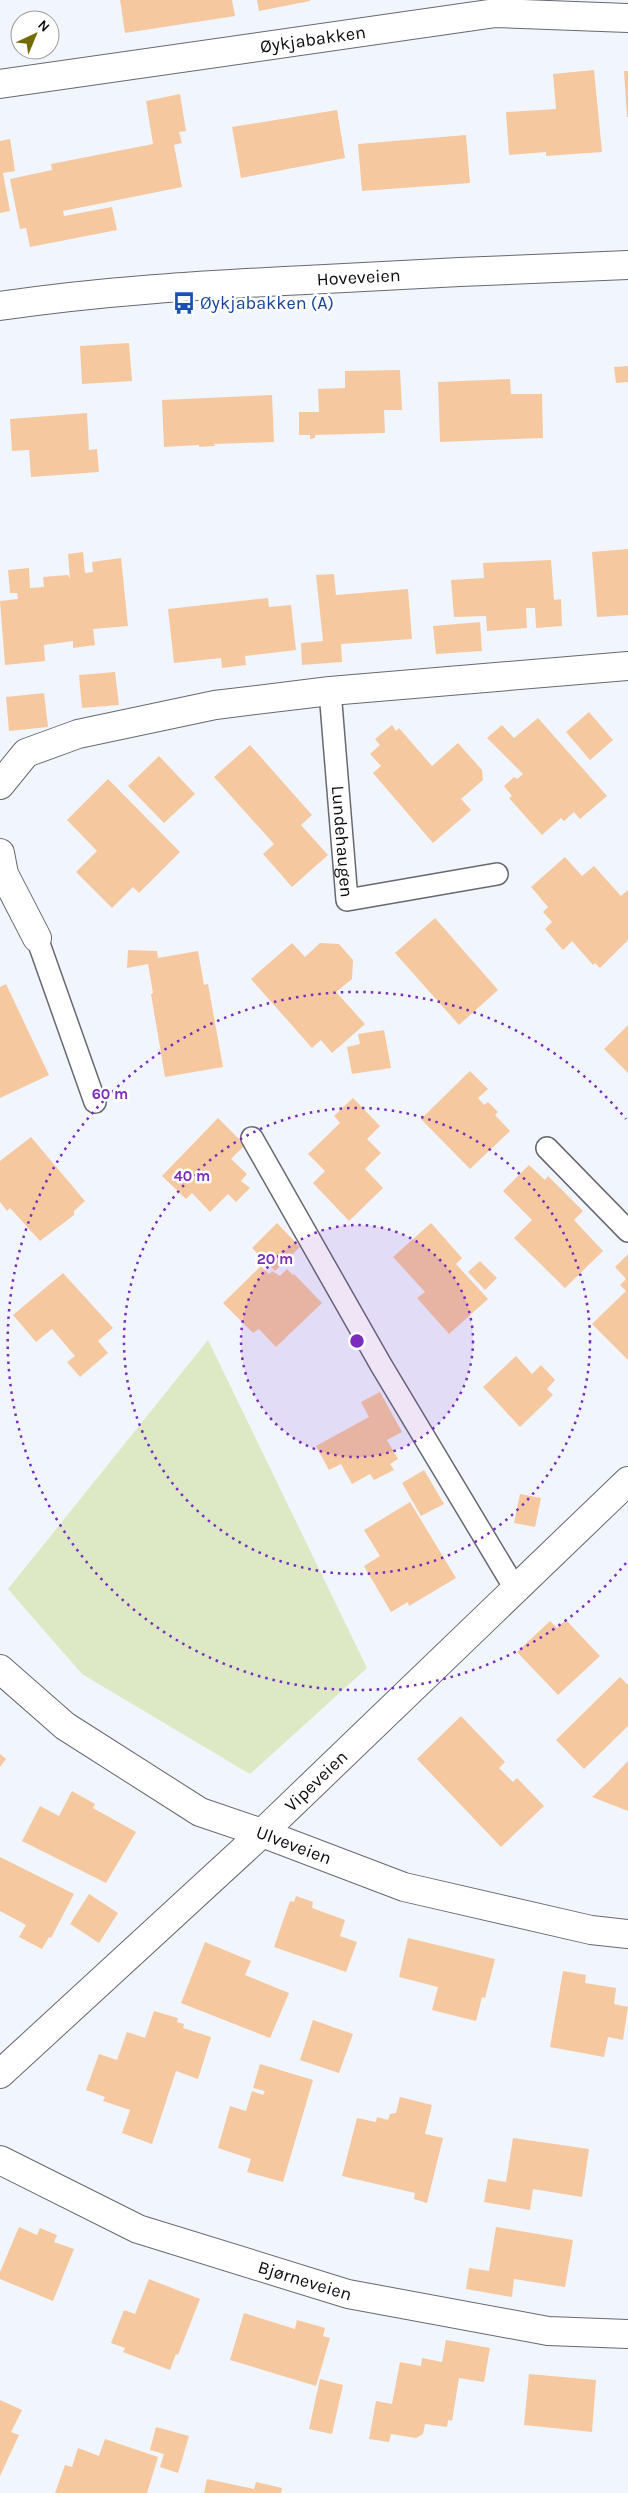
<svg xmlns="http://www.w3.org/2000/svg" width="628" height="2493" font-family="Karla,sans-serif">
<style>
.green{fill:#dde8c5}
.building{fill:#f6c8a0}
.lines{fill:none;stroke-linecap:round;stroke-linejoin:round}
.service-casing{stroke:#666971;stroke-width:24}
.minor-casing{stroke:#666971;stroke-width:30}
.secondary-casing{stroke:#666971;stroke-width:30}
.service{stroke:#fff;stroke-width:21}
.minor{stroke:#fff;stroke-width:28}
.secondary{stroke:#fff;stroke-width:28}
.ring{fill:none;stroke:#7b2cbf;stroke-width:2.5;stroke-dasharray:2.5 5}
.labels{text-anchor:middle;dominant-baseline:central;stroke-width:5;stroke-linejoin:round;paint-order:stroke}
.street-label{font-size:18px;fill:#0a0b0e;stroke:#fff}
.transit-label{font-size:18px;fill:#164399;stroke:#fff;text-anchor:start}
.centre{fill:#7b2cbf;stroke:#fff;stroke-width:2.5}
.ring-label{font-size:15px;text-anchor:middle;font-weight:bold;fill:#7b2cbf;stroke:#fff;stroke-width:5;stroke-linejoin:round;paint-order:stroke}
</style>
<rect width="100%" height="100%" fill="#f1f5fe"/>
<!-- green -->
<path class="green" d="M 208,1340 L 367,1668 L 250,1774 L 82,1674 L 8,1589 Z"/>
<!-- building -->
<path class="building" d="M 120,0 L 232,0 L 235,16 L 125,33 Z
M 257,0 L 310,0 L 310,1 L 259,11 Z
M 594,70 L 602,152 L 546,156 L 546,152 L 509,155 L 506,112 L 556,109 L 553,74 Z
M 624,71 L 628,71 L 628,117 L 627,117 Z
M 180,94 L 186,131 L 179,132 L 182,143 L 174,145 L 182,187 L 63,211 L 64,216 L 112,207 L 117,230 L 30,247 L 26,228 L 20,229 L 10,179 L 52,170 L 51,164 L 153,144 L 146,101 Z
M 337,110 L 345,158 L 241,178 L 232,127 Z
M 466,135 L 470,183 L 362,191 L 358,144 Z
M 10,139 L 15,171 L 3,173 L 10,211 L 0,213 L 0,141 Z
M 129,343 L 132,381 L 82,384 L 80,346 Z
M 628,366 L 628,382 L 616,383 L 614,367 Z
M 400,370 L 402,410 L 384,410 L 385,433 L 315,435 L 315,438 L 310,439 L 310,435 L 299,435 L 299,412 L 319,412 L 318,389 L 345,388 L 345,371 Z
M 510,379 L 511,394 L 542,394 L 543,438 L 440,442 L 438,382 Z
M 272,395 L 274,442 L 214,444 L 215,446 L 199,447 L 199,445 L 164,447 L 162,400 Z
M 87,413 L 89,450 L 97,449 L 99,472 L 31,477 L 29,450 L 12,451 L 10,419 Z
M 628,549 L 628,615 L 597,617 L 592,552 Z
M 83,552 L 85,573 L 93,572 L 92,562 L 121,558 L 128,626 L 93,629 L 95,645 L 73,648 L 73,641 L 44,645 L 45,661 L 5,665 L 0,601 L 18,599 L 17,593 L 10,593 L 8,570 L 29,568 L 30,588 L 44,587 L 43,577 L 68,575 L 70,579 L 68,554 Z
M 551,560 L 554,600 L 561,599 L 562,626 L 536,628 L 535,608 L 526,608 L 527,628 L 487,631 L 486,616 L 454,617 L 451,580 L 484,578 L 483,563 Z
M 334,574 L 336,595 L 408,589 L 412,639 L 341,644 L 342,662 L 302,665 L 301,643 L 323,641 L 316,575 Z
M 268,598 L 269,607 L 291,605 L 296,650 L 245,656 L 246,665 L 222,668 L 221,658 L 174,663 L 168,609 Z
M 480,622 L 482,651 L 436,654 L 433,626 Z
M 115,672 L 119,705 L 82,708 L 79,675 Z
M 44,693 L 48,727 L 9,731 L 6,697 Z
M 589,712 L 613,740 L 590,760 L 566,732 Z
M 538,718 L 607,796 L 580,819 L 574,812 L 564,821 L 561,818 L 542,835 L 509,798 L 512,796 L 504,786 L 514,777 L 517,779 L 523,774 L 487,738 L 502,725 L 514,738 Z
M 392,725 L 396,731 L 399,728 L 432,766 L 458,743 L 482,770 L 483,780 L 461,799 L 471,810 L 433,843 L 373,773 L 381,766 L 370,754 L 380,745 L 375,739 Z
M 250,745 L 312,815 L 301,825 L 328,855 L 292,887 L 263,854 L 274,844 L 214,777 Z
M 159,756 L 195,794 L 164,823 L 128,786 Z
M 108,779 L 180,852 L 139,893 L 133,887 L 112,908 L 76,872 L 97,851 L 67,820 Z
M 565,857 L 582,876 L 594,866 L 621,896 L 628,890 L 628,940 L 600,968 L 595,963 L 593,965 L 572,941 L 563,950 L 545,929 L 552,922 L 543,912 L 548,907 L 531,887 Z
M 435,918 L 498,990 L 459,1025 L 395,953 Z
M 292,943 L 305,957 L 320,943 L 339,944 L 353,960 L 352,979 L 336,992 L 365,1024 L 332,1053 L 321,1040 L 312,1048 L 251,979 Z
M 128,950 L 157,951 L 158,958 L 198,951 L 204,985 L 208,984 L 223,1067 L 165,1077 L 151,994 L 153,993 L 148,964 L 127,968 Z
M 6,984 L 49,1075 L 0,1098 L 0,987 Z
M 628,1025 L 628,1073 L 604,1049 Z
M 384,1030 L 391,1068 L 352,1074 L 347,1047 L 360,1044 L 358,1034 Z
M 470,1071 L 488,1089 L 478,1098 L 484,1105 L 488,1102 L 498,1112 L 495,1115 L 510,1131 L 470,1169 L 421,1119 Z
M 353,1098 L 380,1126 L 367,1139 L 381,1153 L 365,1169 L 383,1188 L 349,1221 L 313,1183 L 325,1171 L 308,1154 L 340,1123 L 334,1116 Z
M 218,1118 L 245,1145 L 231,1159 L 247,1174 L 241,1181 L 250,1188 L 236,1202 L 228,1194 L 210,1212 L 192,1193 L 186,1199 L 162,1176 Z
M 31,1137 L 85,1201 L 74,1211 L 74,1215 L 40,1241 L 10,1208 L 7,1211 L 0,1202 L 0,1161 Z
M 529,1165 L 545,1180 L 548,1176 L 583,1211 L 574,1220 L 603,1251 L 565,1288 L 514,1238 L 532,1220 L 503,1191 Z
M 277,1223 L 300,1247 L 275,1271 L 252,1248 Z
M 431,1223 L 462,1258 L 456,1264 L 488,1299 L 449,1334 L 417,1298 L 425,1292 L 393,1257 Z
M 628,1254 L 628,1360 L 592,1324 L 626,1291 L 620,1285 L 626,1279 L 615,1267 Z
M 480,1261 L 497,1278 L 485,1290 L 468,1272 Z
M 261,1266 L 269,1274 L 272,1271 L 280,1276 L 287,1269 L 293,1275 L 294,1274 L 322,1303 L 276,1347 L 259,1329 L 253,1333 L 223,1303 Z
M 63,1273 L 113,1328 L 98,1341 L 108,1353 L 80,1377 L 67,1362 L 75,1356 L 52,1329 L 36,1342 L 13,1315 Z
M 516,1356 L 532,1374 L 541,1365 L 555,1380 L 547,1389 L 553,1395 L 520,1427 L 483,1387 Z
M 380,1392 L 402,1432 L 387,1440 L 398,1459 L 390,1464 L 394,1470 L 374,1480 L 370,1474 L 352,1484 L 341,1464 L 329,1470 L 316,1446 L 369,1417 L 361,1402 Z
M 424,1470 L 444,1504 L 421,1516 L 402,1483 Z
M 520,1494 L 541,1498 L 535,1527 L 514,1523 Z
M 410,1502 L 456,1578 L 409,1606 L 408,1602 L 391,1612 L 364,1566 L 380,1556 L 364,1530 Z
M 566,1620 L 600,1656 L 558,1695 L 517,1652 L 550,1621 L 557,1628 Z
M 620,1677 L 628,1685 L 628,1726 L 584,1769 L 556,1740 Z
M 461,1716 L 505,1762 L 499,1768 L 513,1782 L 517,1778 L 544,1806 L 501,1847 L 417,1759 Z
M 0,1754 L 6,1759 L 0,1767 Z
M 628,1761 L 628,1811 L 592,1797 L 610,1780 Z
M 72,1791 L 95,1804 L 93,1808 L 136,1832 L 106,1883 L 22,1841 L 40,1806 L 59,1816 Z
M 0,1857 L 74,1894 L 51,1938 L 49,1937 L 42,1949 L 19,1937 L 26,1925 L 0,1911 Z
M 89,1894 L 118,1913 L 99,1943 L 70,1924 Z
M 296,1896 L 313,1902 L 312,1908 L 345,1920 L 340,1936 L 357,1942 L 346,1972 L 274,1947 L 290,1901 L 294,1902 Z
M 408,1938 L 495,1959 L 485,1998 L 482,1997 L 476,2021 L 432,2010 L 438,1987 L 399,1977 Z
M 205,1942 L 251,1961 L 245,1975 L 289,1993 L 270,2038 L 181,2003 Z
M 563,1971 L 586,1975 L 585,1983 L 616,1988 L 614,2004 L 628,2007 L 623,2040 L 608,2037 L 604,2057 L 550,2047 Z
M 154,2011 L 178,2018 L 177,2022 L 184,2024 L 183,2028 L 211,2037 L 198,2079 L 176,2071 L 152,2144 L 122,2133 L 130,2110 L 103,2101 L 105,2097 L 86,2090 L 99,2054 L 117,2060 L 127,2032 L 145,2038 Z
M 313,2020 L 353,2034 L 339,2073 L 300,2060 Z
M 260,2064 L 313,2080 L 283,2182 L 247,2172 L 251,2159 L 218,2148 L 230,2106 L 246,2111 L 252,2091 L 263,2095 L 265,2091 L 253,2088 Z
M 400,2097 L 432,2105 L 425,2134 L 443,2138 L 427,2203 L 414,2199 L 415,2193 L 342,2176 L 357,2118 L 376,2122 L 377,2117 L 388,2120 L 390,2114 L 396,2113 Z
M 513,2138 L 589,2149 L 582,2197 L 533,2189 L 530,2210 L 484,2202 L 488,2179 L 506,2182 Z
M 19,2227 L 37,2235 L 40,2228 L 57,2235 L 54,2242 L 74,2249 L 53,2301 L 0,2279 L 0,2272 Z
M 496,2227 L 573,2240 L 565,2287 L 514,2279 L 512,2297 L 466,2289 L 469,2268 L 489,2271 Z
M 149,2279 L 200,2299 L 178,2355 L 176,2354 L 170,2370 L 123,2352 L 125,2348 L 111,2343 L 124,2310 L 135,2314 Z
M 244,2313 L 295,2329 L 297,2320 L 325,2328 L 323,2336 L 330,2338 L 316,2386 L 230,2360 Z
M 446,2340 L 490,2348 L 484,2382 L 459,2378 L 452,2421 L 448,2420 L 447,2427 L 425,2424 L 423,2434 L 416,2438 L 391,2434 L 389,2442 L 369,2439 L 376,2401 L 392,2404 L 400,2362 L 421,2366 L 422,2358 L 442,2362 Z
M 529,2374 L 596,2380 L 592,2432 L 524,2425 Z
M 320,2379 L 343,2385 L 332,2434 L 309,2429 Z
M 0,2400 L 22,2410 L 11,2432 L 19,2435 L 0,2476 Z
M 156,2427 L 189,2436 L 178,2473 L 160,2467 L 164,2454 L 150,2450 Z
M 105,2439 L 158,2457 L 147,2493 L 55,2493 L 65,2465 L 72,2467 L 78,2448 L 99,2456 Z
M 207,2479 L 254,2489 L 256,2482 L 282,2488 L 281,2493 L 204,2493 Z"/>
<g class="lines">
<defs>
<g id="service">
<path id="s1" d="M 330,691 L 347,900 L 497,874"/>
<path d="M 37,938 L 95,1102"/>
<path d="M 252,1138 L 381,1365 L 516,1590"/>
<path d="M 547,1148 L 628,1231"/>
</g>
<g id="minor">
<path id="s2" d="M 0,84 L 496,13 L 628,18"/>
<path d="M 0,785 L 26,753 L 78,734 L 215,705 L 330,691 L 628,666"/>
<path d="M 0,853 L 4,874 L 37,938"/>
<path id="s3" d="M 0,1669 L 65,1726 L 200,1812 L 262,1833 L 404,1887 L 591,1930 L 628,1934"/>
<path id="s4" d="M 0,2074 L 262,1833 L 628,1481"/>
<path id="s5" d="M 0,2160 L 138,2229 L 348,2294 L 548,2331 L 628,2334"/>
</g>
<g id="secondary">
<path id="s6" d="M 0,306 C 102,291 203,285 306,280 C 413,274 521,269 628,265"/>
</g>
</defs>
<!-- service casing -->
<use href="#service" class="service-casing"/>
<!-- minor casing -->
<use href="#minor" class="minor-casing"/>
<!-- secondary casing -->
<use href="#secondary" class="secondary-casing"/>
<!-- service -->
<use href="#service" class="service"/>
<!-- minor -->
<use href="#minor" class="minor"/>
<!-- secondary -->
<use href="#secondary" class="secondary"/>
</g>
<!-- distance rings -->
<circle cx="357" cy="1341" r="116" fill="#7b2cbf" fill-opacity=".12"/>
<g class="ring">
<circle cx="357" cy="1341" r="116"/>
<circle cx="357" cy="1341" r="233"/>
<path d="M626 1563A349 349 0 1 1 626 1119"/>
</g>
<!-- icons -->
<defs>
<symbol id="bus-bare" viewBox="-9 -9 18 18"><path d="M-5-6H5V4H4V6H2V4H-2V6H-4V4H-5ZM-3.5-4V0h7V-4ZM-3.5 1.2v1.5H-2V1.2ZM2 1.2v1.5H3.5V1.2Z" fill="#1a4fb4" stroke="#fff" stroke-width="2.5" paint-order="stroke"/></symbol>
</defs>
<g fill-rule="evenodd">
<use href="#bus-bare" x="168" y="287" width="32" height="32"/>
</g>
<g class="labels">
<!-- street labels -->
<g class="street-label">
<text stroke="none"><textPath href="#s2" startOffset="316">Øykjabakken</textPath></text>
<text stroke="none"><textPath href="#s6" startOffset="360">Hoveveien</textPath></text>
<text stroke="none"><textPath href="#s1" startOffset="151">Lundehaugen</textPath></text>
<text stroke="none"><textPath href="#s4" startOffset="431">Vipeveien</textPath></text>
<text stroke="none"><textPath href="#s3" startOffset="346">Ulveveien</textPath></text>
<text stroke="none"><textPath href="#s5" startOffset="329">Bjørneveien</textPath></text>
</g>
<!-- transit labels -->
<g class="transit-label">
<text x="200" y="303">Øykjabakken (A)</text>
</g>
</g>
<circle cx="357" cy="1341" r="8" class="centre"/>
<g class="ring-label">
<text x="110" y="1099">60 m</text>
<text x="192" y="1181">40 m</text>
<text x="275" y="1264">20 m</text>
</g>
<!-- north arrow -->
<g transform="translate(35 35) rotate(44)"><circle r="24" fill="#ffffff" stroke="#9d9d9f"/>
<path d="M0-4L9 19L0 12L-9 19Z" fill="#746b04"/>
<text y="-8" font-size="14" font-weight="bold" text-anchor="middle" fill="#0a0b0e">N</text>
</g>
</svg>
